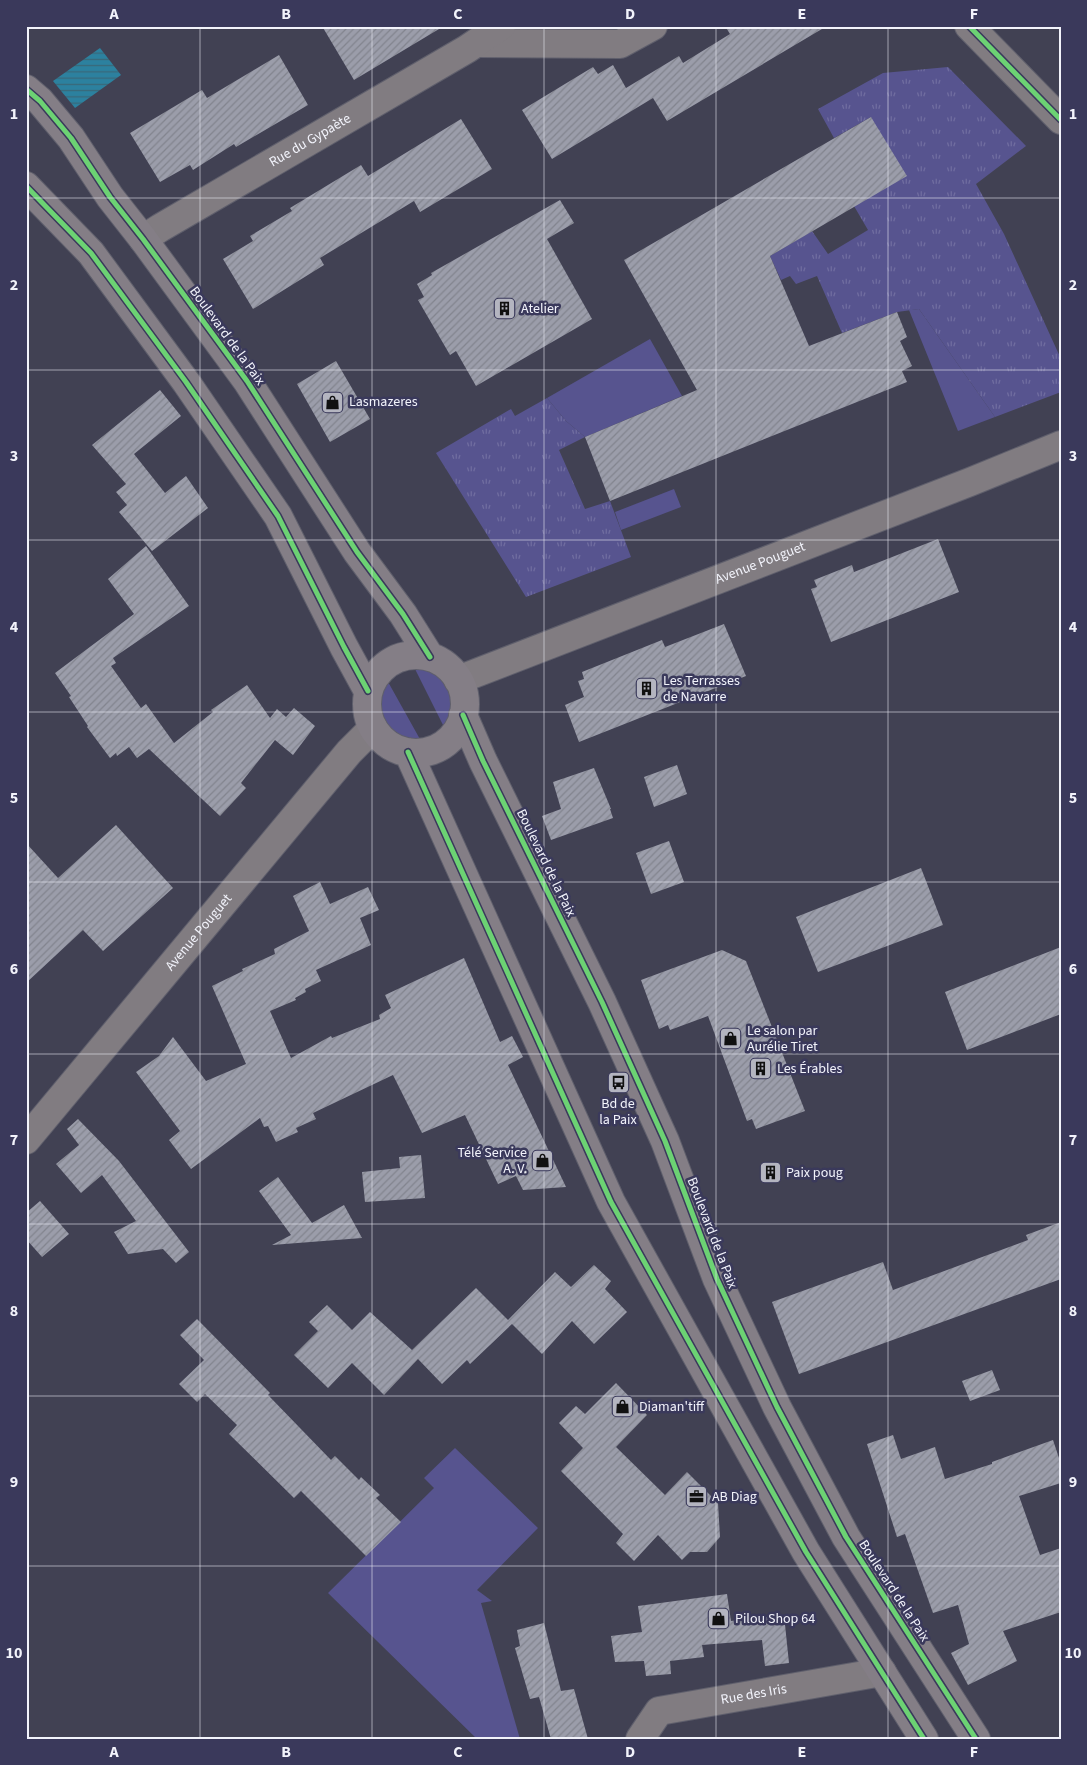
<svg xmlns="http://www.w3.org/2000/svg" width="1087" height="1765" font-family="'Source Sans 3',sans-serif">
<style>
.grass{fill:#57548f}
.park{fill:url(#park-tufts)}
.water{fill:url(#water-rules)}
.building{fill:url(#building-hatch)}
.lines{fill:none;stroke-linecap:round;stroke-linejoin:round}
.street-casing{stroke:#5f5f6c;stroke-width:30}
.secondary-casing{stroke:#5f5f6c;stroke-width:30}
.street{stroke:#817c81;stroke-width:28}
.secondary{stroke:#847e86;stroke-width:28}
.cycleway-casing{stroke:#3a395b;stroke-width:8}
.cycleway{stroke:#6cd273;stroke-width:5}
.grid{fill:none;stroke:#f2f3fb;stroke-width:1;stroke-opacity:0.55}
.labels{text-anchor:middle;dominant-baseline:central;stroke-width:5;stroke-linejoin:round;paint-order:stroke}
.street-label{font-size:14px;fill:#f2f3fb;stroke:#3a395b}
.poi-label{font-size:14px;fill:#f2f3fb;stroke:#3a395b;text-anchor:start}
.neatline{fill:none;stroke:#f2f3fb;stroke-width:2}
.grid-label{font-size:16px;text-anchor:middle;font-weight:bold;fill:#f2f3fb}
</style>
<defs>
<pattern id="park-tufts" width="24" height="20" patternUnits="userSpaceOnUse" patternTransform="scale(1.25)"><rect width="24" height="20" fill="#57548f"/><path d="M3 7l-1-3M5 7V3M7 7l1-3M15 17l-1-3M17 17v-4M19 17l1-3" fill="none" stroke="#706da0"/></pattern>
<pattern id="water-rules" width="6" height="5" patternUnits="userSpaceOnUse" patternTransform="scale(1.25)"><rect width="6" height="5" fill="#2c819f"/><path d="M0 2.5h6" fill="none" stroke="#396879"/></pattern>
<pattern id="building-hatch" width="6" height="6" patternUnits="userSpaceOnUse" patternTransform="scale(1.25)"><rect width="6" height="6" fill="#9b9daa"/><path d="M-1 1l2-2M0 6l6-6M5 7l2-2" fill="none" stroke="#82848e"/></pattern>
</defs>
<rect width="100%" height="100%" fill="#414153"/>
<!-- grass -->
<path class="grass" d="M 919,309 L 995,417 L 958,431 L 909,310 Z
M 650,339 L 682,396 L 585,437 L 566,421 L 547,398 Z
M 674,489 L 681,507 L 621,530 L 615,512 Z
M 414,667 C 445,664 464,703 444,727 Z
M 387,680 L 421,741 C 387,750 365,705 387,680 Z
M 455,1448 L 538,1528 L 477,1590 L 492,1601 L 481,1603 L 520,1739 L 477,1739 L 328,1593 L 434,1488 L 424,1478 Z"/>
<!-- park -->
<path class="park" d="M 948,67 L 1026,146 L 976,184 L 1004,234 L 1061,359 L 1061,392 L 995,417 L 919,309 L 897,312 L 842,333 L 817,276 L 796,284 L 790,276 L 781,280 L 770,256 L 812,231 L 828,254 L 868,230 L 854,206 L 871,117 L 834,138 L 818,109 L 883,73 Z
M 547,398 L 566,421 L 585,437 L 559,450 L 585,509 L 610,501 L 631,557 L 526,597 L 436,453 L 511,409 L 515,416 Z"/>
<!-- water -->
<path class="water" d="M 100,48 L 121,75 L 75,108 L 53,81 Z"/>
<!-- building -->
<path class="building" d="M 322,26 L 444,26 L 354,80 Z
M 725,26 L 827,26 L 667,121 L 653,98 L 552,159 L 522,110 L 593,67 L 598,74 L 613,65 L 626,88 L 679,56 L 683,63 L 730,34 Z
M 279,55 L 308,105 L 236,147 L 234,144 L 193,170 L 190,165 L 160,182 L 130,133 L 202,90 L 207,98 Z
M 871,117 L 907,176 L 770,256 L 809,346 L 897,312 L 907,337 L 900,341 L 912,366 L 902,371 L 907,382 L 610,501 L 585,437 L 697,390 L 624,260 Z
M 461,119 L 492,169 L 420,212 L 414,201 L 320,258 L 324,265 L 253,309 L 223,259 L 253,241 L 250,236 L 292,211 L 290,208 L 361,165 L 368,176 Z
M 560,200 L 574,223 L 547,239 L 592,319 L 476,386 L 456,351 L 450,355 L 418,300 L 424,297 L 417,284 L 432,275 L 431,273 Z
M 336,361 L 370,419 L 330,442 L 297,384 Z
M 160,390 L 181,416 L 134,454 L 165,493 L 186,476 L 208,508 L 152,551 L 119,512 L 127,505 L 116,492 L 126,484 L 92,445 Z
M 938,539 L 959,592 L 831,642 L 811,589 L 817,587 L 814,580 L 852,565 L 854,572 Z
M 146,546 L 189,606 L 113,658 L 116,663 L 111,666 L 141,708 L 146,704 L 174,743 L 213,712 L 211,710 L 247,685 L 270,718 L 277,709 L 286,717 L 294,708 L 315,726 L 293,755 L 275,740 L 241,783 L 246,788 L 220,816 L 149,749 L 137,758 L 129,747 L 117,756 L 116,753 L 110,758 L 87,727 L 88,726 L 69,697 L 71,696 L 55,673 L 134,614 L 108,579 Z
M 724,624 L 746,676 L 579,742 L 565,705 L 584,697 L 578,681 L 584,679 L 582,672 L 662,640 L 665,647 Z
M 677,765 L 687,794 L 654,807 L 644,777 Z
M 594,768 L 611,809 L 610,809 L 613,818 L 551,840 L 542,816 L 561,809 L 553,782 Z
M 116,825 L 173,888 L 103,951 L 83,930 L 26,983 L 26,843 L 58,878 Z
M 669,841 L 684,882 L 651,894 L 636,853 Z
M 921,868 L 943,925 L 818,972 L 796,917 Z
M 320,882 L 330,904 L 368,887 L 379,910 L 360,918 L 371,945 L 316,970 L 321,981 L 305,989 L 306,992 L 295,998 L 296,1000 L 270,1011 L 291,1058 L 331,1036 L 332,1038 L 380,1019 L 379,1015 L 391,1008 L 385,995 L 464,958 L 500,1042 L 512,1036 L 523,1057 L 508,1065 L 566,1187 L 523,1190 L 516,1176 L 498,1184 L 465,1115 L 422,1133 L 393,1075 L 313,1113 L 316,1119 L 296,1128 L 298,1132 L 276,1142 L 268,1126 L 264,1127 L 260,1118 L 191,1169 L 169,1140 L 180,1131 L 136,1072 L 159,1056 L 173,1037 L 206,1081 L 246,1064 L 212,986 L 243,971 L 242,969 L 275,954 L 274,949 L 309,931 L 293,896 Z
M 1061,947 L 1061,1014 L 967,1050 L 945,992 Z
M 722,950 L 746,961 L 805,1111 L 756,1129 L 752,1119 L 747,1121 L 708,1016 L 670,1030 L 668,1025 L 659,1029 L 641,980 Z
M 78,1119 L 119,1161 L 189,1252 L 176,1263 L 163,1249 L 128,1254 L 114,1232 L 136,1221 L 102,1175 L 81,1193 L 56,1164 L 79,1145 L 67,1129 Z
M 421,1155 L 425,1198 L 365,1202 L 362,1172 L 400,1168 L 399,1157 Z
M 278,1177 L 312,1223 L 344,1205 L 362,1238 L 272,1245 L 291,1235 L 259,1191 Z
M 40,1201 L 69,1234 L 42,1257 L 26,1239 L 26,1213 Z
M 1061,1222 L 1061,1279 L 799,1374 L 772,1302 L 883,1262 L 893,1290 L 1028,1240 L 1026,1235 Z
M 594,1265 L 611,1281 L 605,1289 L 627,1312 L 594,1344 L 572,1321 L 542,1354 L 508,1320 L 555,1272 L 571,1287 Z
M 476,1288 L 512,1324 L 470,1364 L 467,1360 L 442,1384 L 418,1359 L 384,1395 L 352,1363 L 328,1388 L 294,1355 L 318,1331 L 309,1322 L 327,1305 L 352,1330 L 370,1312 L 412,1350 Z
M 197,1319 L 270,1393 L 268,1395 L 331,1460 L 335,1456 L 359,1480 L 361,1477 L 380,1495 L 376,1498 L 401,1522 L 366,1556 L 301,1491 L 294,1498 L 229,1434 L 237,1425 L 205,1394 L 197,1402 L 179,1384 L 204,1360 L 180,1335 Z
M 992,1370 L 1000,1390 L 970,1401 L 962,1381 Z
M 616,1383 L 647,1415 L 616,1447 L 665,1495 L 687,1472 L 718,1503 L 720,1537 L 707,1552 L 690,1552 L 682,1560 L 658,1535 L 634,1561 L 616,1543 L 623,1534 L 561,1471 L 583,1448 L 559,1423 L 576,1406 L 585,1414 Z
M 893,1435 L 901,1459 L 935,1447 L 945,1479 L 992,1464 L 992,1462 L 1053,1440 L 1061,1464 L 1061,1483 L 1019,1496 L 1040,1555 L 1061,1548 L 1061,1612 L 1003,1631 L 1017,1661 L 968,1685 L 951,1653 L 969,1644 L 958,1605 L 933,1613 L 905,1534 L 897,1537 L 867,1444 Z
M 727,1594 L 731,1621 L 784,1615 L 789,1663 L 765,1666 L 762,1640 L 702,1645 L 704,1657 L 670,1661 L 671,1674 L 646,1676 L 644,1661 L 615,1662 L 611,1636 L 642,1632 L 638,1606 Z
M 544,1623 L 561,1691 L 574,1689 L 588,1739 L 551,1739 L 539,1697 L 530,1699 L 515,1648 L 520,1646 L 517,1630 Z"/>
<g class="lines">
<defs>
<g id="street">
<path d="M 969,26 L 1061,120"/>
<path d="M 477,43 L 620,44 L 653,26"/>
<path id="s1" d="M 143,239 L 160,228 L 467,49 L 501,26"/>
<path id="s2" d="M 458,680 L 970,482 L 1061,445"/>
<path id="s3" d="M 26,1140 L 349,752 L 373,728"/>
<path id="s4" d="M 640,1739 L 659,1711 L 882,1672"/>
</g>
<path id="secondary" d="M 26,89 L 40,101 L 71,138 L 110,197 L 143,239 L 247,381 L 357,552 L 403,614 L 430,657
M 26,186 L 91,253 L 186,382 L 278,516 L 344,647 L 368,691
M367 704a49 49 0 1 1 98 0a49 49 0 1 1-98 0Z
M 463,715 L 483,761 L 602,1002 L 665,1141 L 717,1279 L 777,1407 L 846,1537 L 976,1739
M 408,752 L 611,1202 L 806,1552 L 924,1739"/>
</defs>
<!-- street casing -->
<use href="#street" class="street-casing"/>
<!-- secondary casing -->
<use href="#secondary" class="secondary-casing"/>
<!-- street -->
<use href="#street" class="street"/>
<!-- secondary -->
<use href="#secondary" class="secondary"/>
<defs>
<path id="cycleway" d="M 969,26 L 1061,120
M 26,89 L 40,101 L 71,138 L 110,197 L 143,239 L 247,381 L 357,552 L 403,614 L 430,657
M 26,186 L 91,253 L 186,382 L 278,516 L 344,647 L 368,691
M 463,715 L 483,761 L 602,1002 L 665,1141 L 717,1279 L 777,1407 L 846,1537 L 976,1739
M 408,752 L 611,1202 L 806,1552 L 924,1739"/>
</defs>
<!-- cycleway casing -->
<use href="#cycleway" class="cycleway-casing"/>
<!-- cycleway -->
<use href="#cycleway" class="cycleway"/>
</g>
<!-- grid -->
<path class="grid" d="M 200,26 L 200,1739M 372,26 L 372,1739M 544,26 L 544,1739M 716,26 L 716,1739M 888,26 L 888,1739M 26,198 L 1061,198M 26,370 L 1061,370M 26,540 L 1061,540M 26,712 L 1061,712M 26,882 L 1061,882M 26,1054 L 1061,1054M 26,1224 L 1061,1224M 26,1396 L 1061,1396M 26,1566 L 1061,1566"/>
<!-- icons -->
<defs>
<symbol id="building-square" viewBox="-11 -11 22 22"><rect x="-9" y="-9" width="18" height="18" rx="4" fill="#b4b5c0" stroke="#3a395b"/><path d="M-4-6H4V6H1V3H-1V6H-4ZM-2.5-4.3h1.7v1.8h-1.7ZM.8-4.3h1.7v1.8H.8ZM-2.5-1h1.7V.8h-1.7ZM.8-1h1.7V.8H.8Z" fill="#111"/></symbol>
<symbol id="shop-square" viewBox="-11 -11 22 22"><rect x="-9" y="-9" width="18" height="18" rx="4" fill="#b4b5c0" stroke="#3a395b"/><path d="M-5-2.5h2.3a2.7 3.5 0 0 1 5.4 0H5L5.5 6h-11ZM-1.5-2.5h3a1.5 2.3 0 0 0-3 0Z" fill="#111"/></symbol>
<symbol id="bus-square" viewBox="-11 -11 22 22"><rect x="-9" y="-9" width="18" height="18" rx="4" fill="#b4b5c0" stroke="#3a395b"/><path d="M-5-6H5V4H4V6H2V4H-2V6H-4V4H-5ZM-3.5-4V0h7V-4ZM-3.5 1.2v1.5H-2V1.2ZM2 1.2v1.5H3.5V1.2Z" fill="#111"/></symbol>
<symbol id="office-square" viewBox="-11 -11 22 22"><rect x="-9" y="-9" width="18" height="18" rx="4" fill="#b4b5c0" stroke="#3a395b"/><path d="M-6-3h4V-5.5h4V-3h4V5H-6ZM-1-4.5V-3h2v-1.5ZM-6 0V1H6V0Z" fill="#111"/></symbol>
</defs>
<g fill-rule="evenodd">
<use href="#building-square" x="492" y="296" width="25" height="25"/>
<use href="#shop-square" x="320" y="390" width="25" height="25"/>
<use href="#building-square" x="634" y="676" width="25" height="25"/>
<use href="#shop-square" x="718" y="1026" width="25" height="25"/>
<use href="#building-square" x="748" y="1056" width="25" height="25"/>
<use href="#bus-square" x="606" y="1070" width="25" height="25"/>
<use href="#shop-square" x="530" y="1148" width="25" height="25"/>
<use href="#building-square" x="758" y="1160" width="25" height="25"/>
<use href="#shop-square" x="610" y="1394" width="25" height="25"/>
<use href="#office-square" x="684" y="1484" width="25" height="25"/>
<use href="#shop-square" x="706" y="1606" width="25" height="25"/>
</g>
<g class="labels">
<!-- street labels -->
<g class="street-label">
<text stroke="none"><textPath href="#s1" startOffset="194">Rue du Gypaète</textPath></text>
<text transform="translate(227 336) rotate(54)">Boulevard de la Paix</text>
<text stroke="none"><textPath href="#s2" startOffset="324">Avenue Pouguet</textPath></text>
<text transform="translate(546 863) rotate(64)">Boulevard de la Paix</text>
<text stroke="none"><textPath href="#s3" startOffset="270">Avenue Pouguet</textPath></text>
<text transform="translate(712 1233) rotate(69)">Boulevard de la Paix</text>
<text transform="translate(894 1591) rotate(57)">Boulevard de la Paix</text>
<text stroke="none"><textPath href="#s4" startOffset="130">Rue des Iris</textPath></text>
</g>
<!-- poi labels -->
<g class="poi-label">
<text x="521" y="309">Atelier</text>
<text x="349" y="402">Lasmazeres</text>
<text x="663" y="681">Les Terrasses<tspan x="663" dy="16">de Navarre</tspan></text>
<text x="747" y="1031">Le salon par<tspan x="747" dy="16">Aurélie Tiret</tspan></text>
<text x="777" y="1069">Les Érables</text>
<text x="618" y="1104" text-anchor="middle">Bd de<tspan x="618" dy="16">la Paix</tspan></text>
<text x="527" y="1153" text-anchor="end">Télé Service<tspan x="527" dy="16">A. V.</tspan></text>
<text x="786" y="1173">Paix poug</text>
<text x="639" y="1407">Diaman'tiff</text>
<text x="712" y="1497">AB Diag</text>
<text x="735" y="1619">Pilou Shop 64</text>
</g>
</g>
<!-- border -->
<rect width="1087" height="1765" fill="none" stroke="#3a395b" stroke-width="55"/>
<rect x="28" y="28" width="1032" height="1710" class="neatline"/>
<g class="grid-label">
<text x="114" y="19">A</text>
<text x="286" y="19">B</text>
<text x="458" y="19">C</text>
<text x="630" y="19">D</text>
<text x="802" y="19">E</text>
<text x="974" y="19">F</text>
<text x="14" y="119">1</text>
<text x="1073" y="119">1</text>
<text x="14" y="290">2</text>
<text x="1073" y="290">2</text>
<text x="14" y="461">3</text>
<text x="1073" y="461">3</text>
<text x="14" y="632">4</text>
<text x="1073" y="632">4</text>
<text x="14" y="803">5</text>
<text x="1073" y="803">5</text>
<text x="14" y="974">6</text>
<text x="1073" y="974">6</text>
<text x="14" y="1145">7</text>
<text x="1073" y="1145">7</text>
<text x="14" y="1316">8</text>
<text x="1073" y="1316">8</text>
<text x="14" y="1487">9</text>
<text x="1073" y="1487">9</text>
<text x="14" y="1658">10</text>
<text x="1073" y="1658">10</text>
<text x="114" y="1757">A</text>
<text x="286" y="1757">B</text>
<text x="458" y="1757">C</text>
<text x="630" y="1757">D</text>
<text x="802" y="1757">E</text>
<text x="974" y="1757">F</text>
</g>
</svg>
